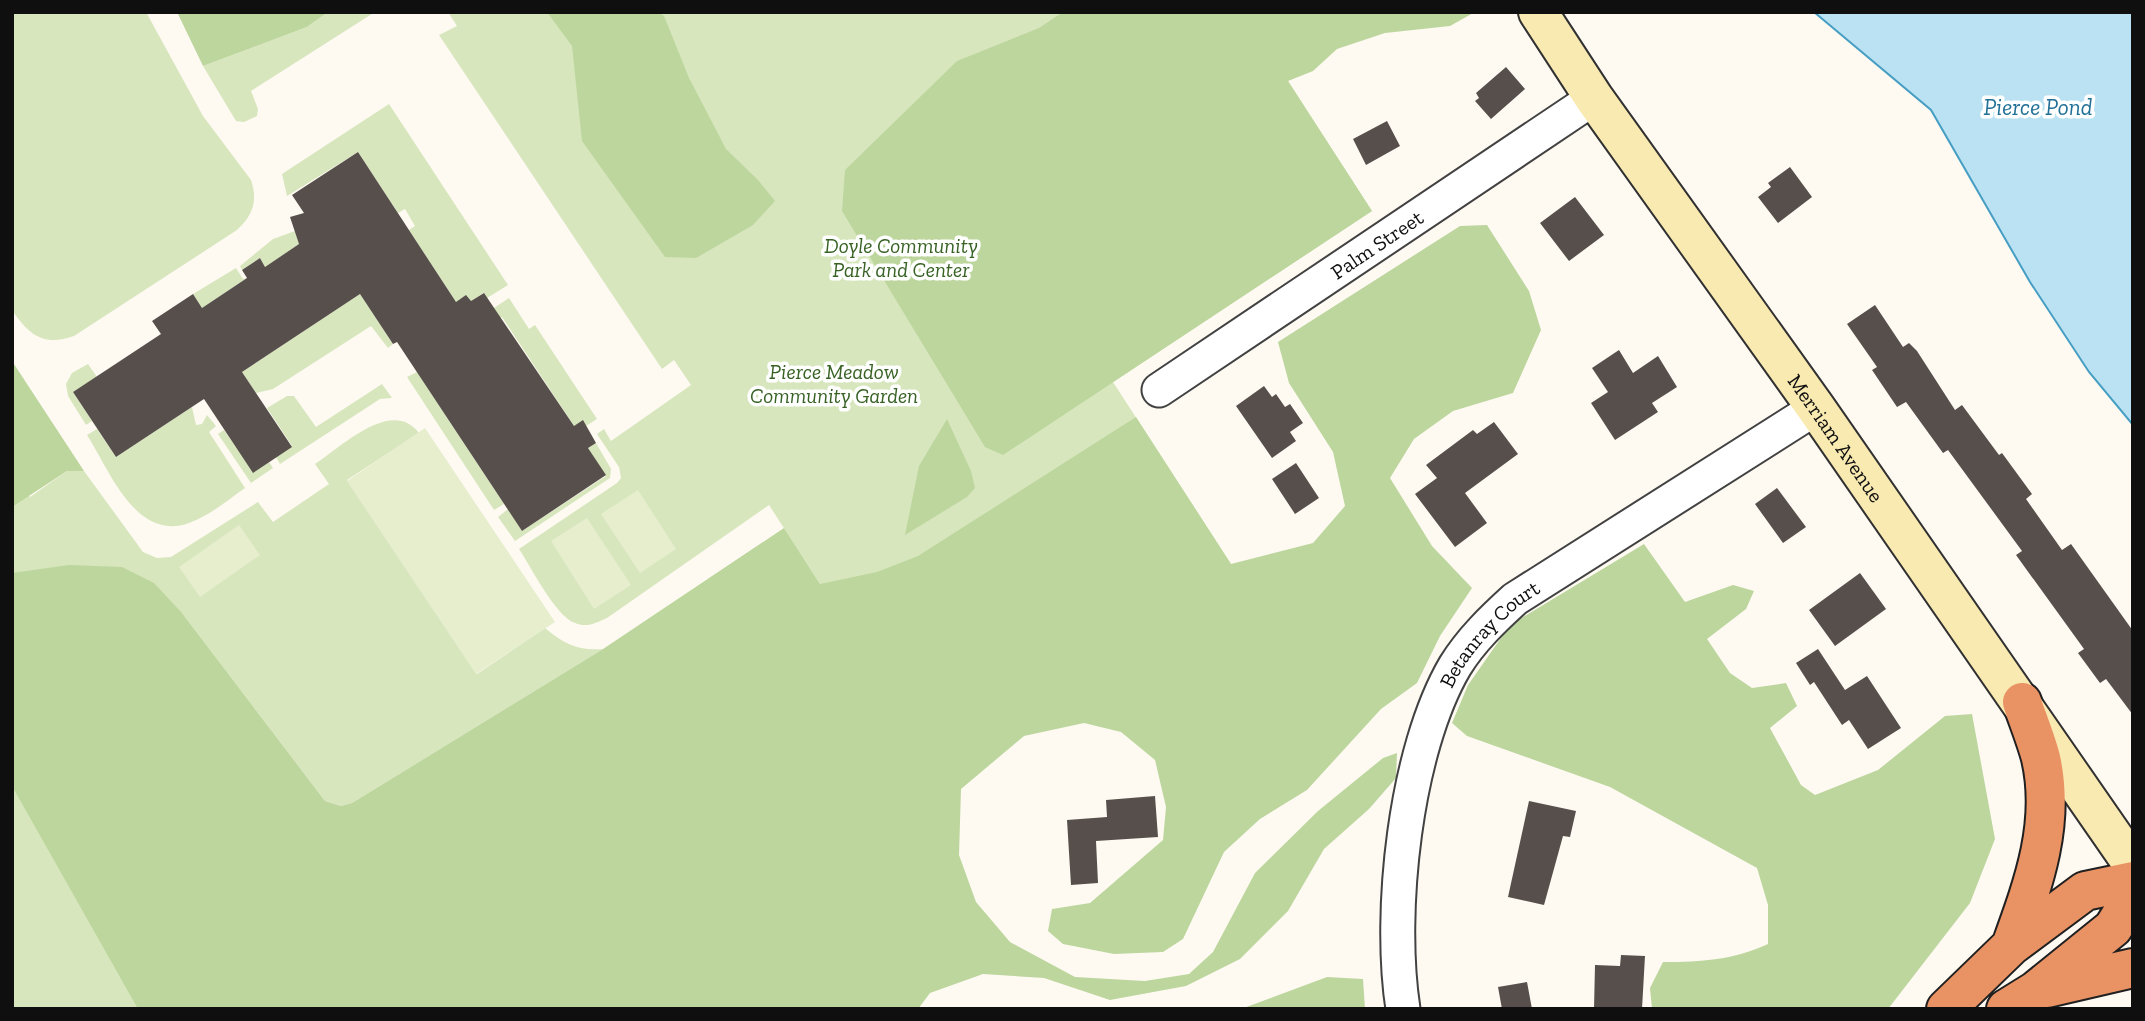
<svg xmlns="http://www.w3.org/2000/svg" width="2145" height="1021" font-family="'Zilla Slab',serif">
<style>
.green{fill:#d7e6bd}
.forest{fill:#bdd69e}
.pitch{fill:#e6eece}
.water{fill:#bae2f2;stroke:#479ec3;stroke-width:2}
.building{fill:#574f4c}
.lines{fill:none;stroke-linecap:round;stroke-linejoin:round}
.street-casing{stroke:#424242;stroke-width:37}
.secondary-casing{stroke:#313131;stroke-width:42}
.highway-casing{stroke:#202020;stroke-width:42}
.street{stroke:#fff;stroke-width:33}
.secondary{stroke:#f9eab2;stroke-width:38}
.highway{stroke:#e99365;stroke-width:38}
.labels{text-anchor:middle;dominant-baseline:central;stroke-width:7;stroke-linejoin:round;paint-order:stroke}
.park-label{font-size:21px;font-style:italic;fill:#376224;stroke:#fff}
.street-label{font-size:21px;fill:#0f0f0f;stroke:#fff}
.water-label{font-size:23px;font-style:italic;fill:#217097;stroke:#fff}
</style>
<rect width="100%" height="100%" fill="#fefaf2"/>
<!-- green -->
<path class="green" d="M 12,12 L 146,12 L 203,116 L 251,180 C 258,201 253,215 237,230 L 74,336 C 44,347 29,335 12,310 Z
M 328,12 L 375,12 L 251,91 L 258,109 L 257,116 L 244,122 L 236,121 L 203,66 L 307,27 Z
M 448,12 L 1355,12 L 1277,64 L 1372,211 L 1113,382 L 1231,564 L 761,872 L 854,1009 L 12,1009 L 12,468 L 30,497 L 67,471 L 84,471 L 143,552 L 157,558 L 171,557 L 258,502 L 273,522 L 329,484 L 315,464 C 341,447 392,397 419,433 L 347,480 L 477,674 L 545,628 C 564,644 578,651 603,649 L 352,803 L 341,806 L 325,801 L 182,613 L 263,895 L 820,584 L 769,505 L 607,618 C 596,623 587,628 575,623 C 556,617 531,567 519,549 L 617,483 L 621,478 L 619,467 L 597,434 L 604,429 L 611,441 L 691,385 L 674,360 L 662,369 L 439,35 L 457,26 Z
M 389,104 L 508,285 L 487,298 L 483,293 L 471,301 L 456,302 L 409,230 L 415,226 L 405,209 L 398,213 L 358,152 L 287,196 L 282,174 Z
M 295,231 L 299,244 L 265,267 L 260,258 L 242,270 L 240,266 L 273,239 Z
M 236,268 L 243,279 L 247,278 L 202,308 L 193,294 Z
M 360,294 L 393,344 L 388,348 L 371,326 L 273,389 L 256,393 L 242,372 Z
M 509,298 L 529,329 L 535,325 L 597,419 L 586,426 L 574,426 L 502,317 L 488,326 L 494,308 Z
M 88,364 L 97,377 L 73,392 L 92,421 L 86,425 L 68,396 L 66,384 L 72,373 Z
M 417,372 L 504,504 L 494,510 L 407,377 Z
M 382,384 L 392,398 L 380,399 L 280,464 L 276,457 L 292,446 L 267,408 L 287,396 L 294,396 L 316,427 Z
M 192,407 L 196,425 L 202,424 L 207,415 L 216,426 L 209,432 L 245,488 C 228,500 209,516 189,523 C 136,542 110,471 87,435 L 97,429 L 116,457 Z
M 224,430 L 253,472 L 269,462 L 273,468 L 251,483 L 218,434 Z
M 596,443 L 611,469 L 610,478 L 515,541 L 498,517 L 508,509 L 522,531 L 606,476 L 588,448 Z"/>
<!-- forest -->
<path class="forest" d="M 177,12 L 328,12 L 307,27 L 203,66 Z
M 547,12 L 658,12 L 664,16 L 689,78 L 726,149 L 758,180 L 775,201 L 753,225 L 696,258 L 665,257 L 582,141 L 572,46 Z
M 1063,12 L 1475,12 L 1450,26 L 1385,33 L 1337,49 L 1313,71 L 1288,81 L 1372,211 L 1003,455 L 985,447 L 842,211 L 845,170 L 957,61 L 1039,28 Z
M 1487,225 L 1529,291 L 1541,330 L 1513,393 L 1453,411 L 1414,439 L 1390,478 L 1432,546 L 1472,588 L 1440,636 L 1417,683 L 1381,709 L 1307,790 L 1260,819 L 1224,852 L 1183,939 L 1163,952 L 1114,954 L 1063,944 L 1048,931 L 1052,909 L 1090,903 L 1163,840 L 1166,807 L 1155,760 L 1121,732 L 1084,723 L 1024,736 L 961,789 L 959,855 L 976,902 L 1010,942 L 1075,977 L 1145,981 L 1189,974 L 1213,952 L 1255,873 L 1318,811 L 1383,758 L 1397,753 L 1396,778 L 1369,809 L 1324,849 L 1288,911 L 1240,959 L 1186,986 L 1110,1000 L 1044,978 L 983,974 L 930,993 L 918,1009 L 138,1009 L 12,786 L 12,573 L 69,565 L 122,567 L 154,583 L 182,613 L 325,801 L 341,806 L 352,803 L 603,649 L 784,528 L 820,584 L 877,572 L 918,556 L 1136,417 L 1231,564 L 1313,543 L 1345,506 L 1333,452 L 1289,383 L 1278,342 L 1460,226 Z
M 12,361 L 84,471 L 67,471 L 12,507 Z
M 947,419 L 971,471 L 975,488 L 967,497 L 905,535 L 919,466 Z
M 1644,544 L 1685,602 L 1733,585 L 1754,591 L 1746,609 L 1707,639 L 1730,673 L 1752,688 L 1786,683 L 1797,706 L 1770,728 L 1801,785 L 1815,795 L 1878,770 L 1945,716 L 1972,714 L 1995,839 L 1970,903 L 1888,1009 L 1652,1009 L 1650,988 L 1663,962 C 1701,962 1734,960 1768,944 L 1768,905 L 1757,868 L 1610,787 L 1467,736 L 1452,723 L 1468,685 L 1510,625 Z
M 1327,977 L 1363,979 L 1365,1009 L 1241,1009 Z"/>
<!-- pitch -->
<path class="pitch" d="M 425,428 L 555,622 L 476,674 L 347,481 Z
M 638,490 L 676,549 L 640,573 L 601,514 Z
M 587,518 L 631,585 L 594,609 L 551,541 Z
M 239,525 L 260,555 L 200,597 L 179,567 Z"/>
<!-- water -->
<path class="water" d="M 1814,12 L 2133,12 L 2133,425 L 2089,372 L 2030,282 L 1931,110 Z"/>
<!-- building -->
<path class="building" d="M 1506,67 L 1525,89 L 1491,119 L 1475,101 L 1479,98 L 1476,93 Z
M 1387,121 L 1400,146 L 1366,165 L 1353,139 Z
M 358,152 L 456,302 L 466,295 L 471,301 L 484,293 L 574,426 L 583,420 L 596,443 L 588,448 L 606,475 L 522,531 L 397,342 L 393,344 L 360,294 L 242,372 L 292,447 L 253,473 L 204,399 L 116,457 L 73,392 L 161,334 L 152,321 L 193,294 L 202,308 L 247,278 L 242,270 L 260,258 L 265,267 L 299,244 L 290,217 L 304,213 L 292,195 Z
M 1790,167 L 1812,197 L 1778,223 L 1758,197 L 1771,187 L 1768,183 Z
M 1575,197 L 1604,235 L 1569,261 L 1540,223 Z
M 1875,305 L 1903,347 L 1909,343 L 1917,351 L 1955,410 L 1962,405 L 1999,455 L 2002,453 L 2032,494 L 2026,499 L 2062,550 L 2071,544 L 2133,631 L 2133,715 L 2106,679 L 2100,683 L 2078,653 L 2084,649 L 2016,555 L 2022,551 L 1948,450 L 1943,453 L 1906,402 L 1897,407 L 1872,370 L 1877,367 L 1847,324 Z
M 1619,350 L 1633,373 L 1658,356 L 1677,387 L 1652,403 L 1658,412 L 1615,440 L 1591,403 L 1608,392 L 1592,368 Z
M 1264,386 L 1272,397 L 1276,394 L 1285,407 L 1290,404 L 1303,423 L 1290,432 L 1296,441 L 1272,458 L 1236,406 Z
M 1494,422 L 1518,454 L 1465,493 L 1487,523 L 1455,547 L 1415,494 L 1437,478 L 1426,465 L 1473,430 L 1477,434 Z
M 1296,463 L 1319,498 L 1295,514 L 1272,479 Z
M 1777,488 L 1806,527 L 1783,543 L 1755,504 Z
M 1860,573 L 1886,609 L 1835,646 L 1809,610 Z
M 1818,649 L 1845,690 L 1867,676 L 1901,728 L 1868,749 L 1849,720 L 1842,725 L 1814,682 L 1810,685 L 1796,663 Z
M 1155,796 L 1158,837 L 1096,841 L 1098,883 L 1071,885 L 1067,820 L 1107,817 L 1106,800 Z
M 1529,801 L 1576,811 L 1570,837 L 1563,836 L 1544,905 L 1508,897 Z
M 1621,955 L 1645,956 L 1642,1009 L 1594,1009 L 1595,965 L 1620,966 Z
M 1527,982 L 1532,1009 L 1502,1009 L 1498,987 Z"/>
<g class="lines">
<defs>
<g id="street">
<path id="s1" d="M 1159,390 L 1594,98"/>
<path id="s2" d="M 1403,1009 C 1388,913 1405,751 1455,666 C 1471,640 1493,619 1515,599 L 1816,408"/>
</g>
<g id="secondary">
<path id="s3" d="M 1538,12 L 1594,98 L 1816,408 L 2133,865"/>
</g>
<path id="highway" d="M 2011,946 C 2033,885 2056,824 2041,758 C 2036,739 2028,720 2022,702
M 2047,988 L 2133,968
M 1946,1009 L 2011,946 L 2085,891 L 2133,881
M 2006,1009 L 2035,991 L 2113,928 L 2133,896"/>
</defs>
<!-- street casing -->
<use href="#street" class="street-casing"/>
<!-- secondary casing -->
<use href="#secondary" class="secondary-casing"/>
<!-- highway casing -->
<use href="#highway" class="highway-casing"/>
<!-- street -->
<use href="#street" class="street"/>
<!-- secondary -->
<use href="#secondary" class="secondary"/>
<!-- highway -->
<use href="#highway" class="highway"/>
</g>
<g class="labels">
<!-- park labels -->
<g class="park-label">
<text x="901" y="245">Doyle Community<tspan x="901" dy="24">Park and Center</tspan></text>
<text x="834" y="371">Pierce Meadow<tspan x="834" dy="24">Community Garden</tspan></text>
</g>
<!-- street labels -->
<g class="street-label">
<text stroke="none"><textPath href="#s1" startOffset="262">Palm Street</textPath></text>
<text stroke="none"><textPath href="#s3" startOffset="520">Merriam Avenue</textPath></text>
<text stroke="none"><textPath href="#s2" startOffset="399">Betanray Court</textPath></text>
</g>
<!-- water labels -->
<g class="water-label">
<text x="2038" y="107">Pierce Pond</text>
</g>
</g>
<!-- border -->
<rect width="2145" height="1021" fill="none" stroke="#0f0f0f" stroke-width="28"/>
</svg>
